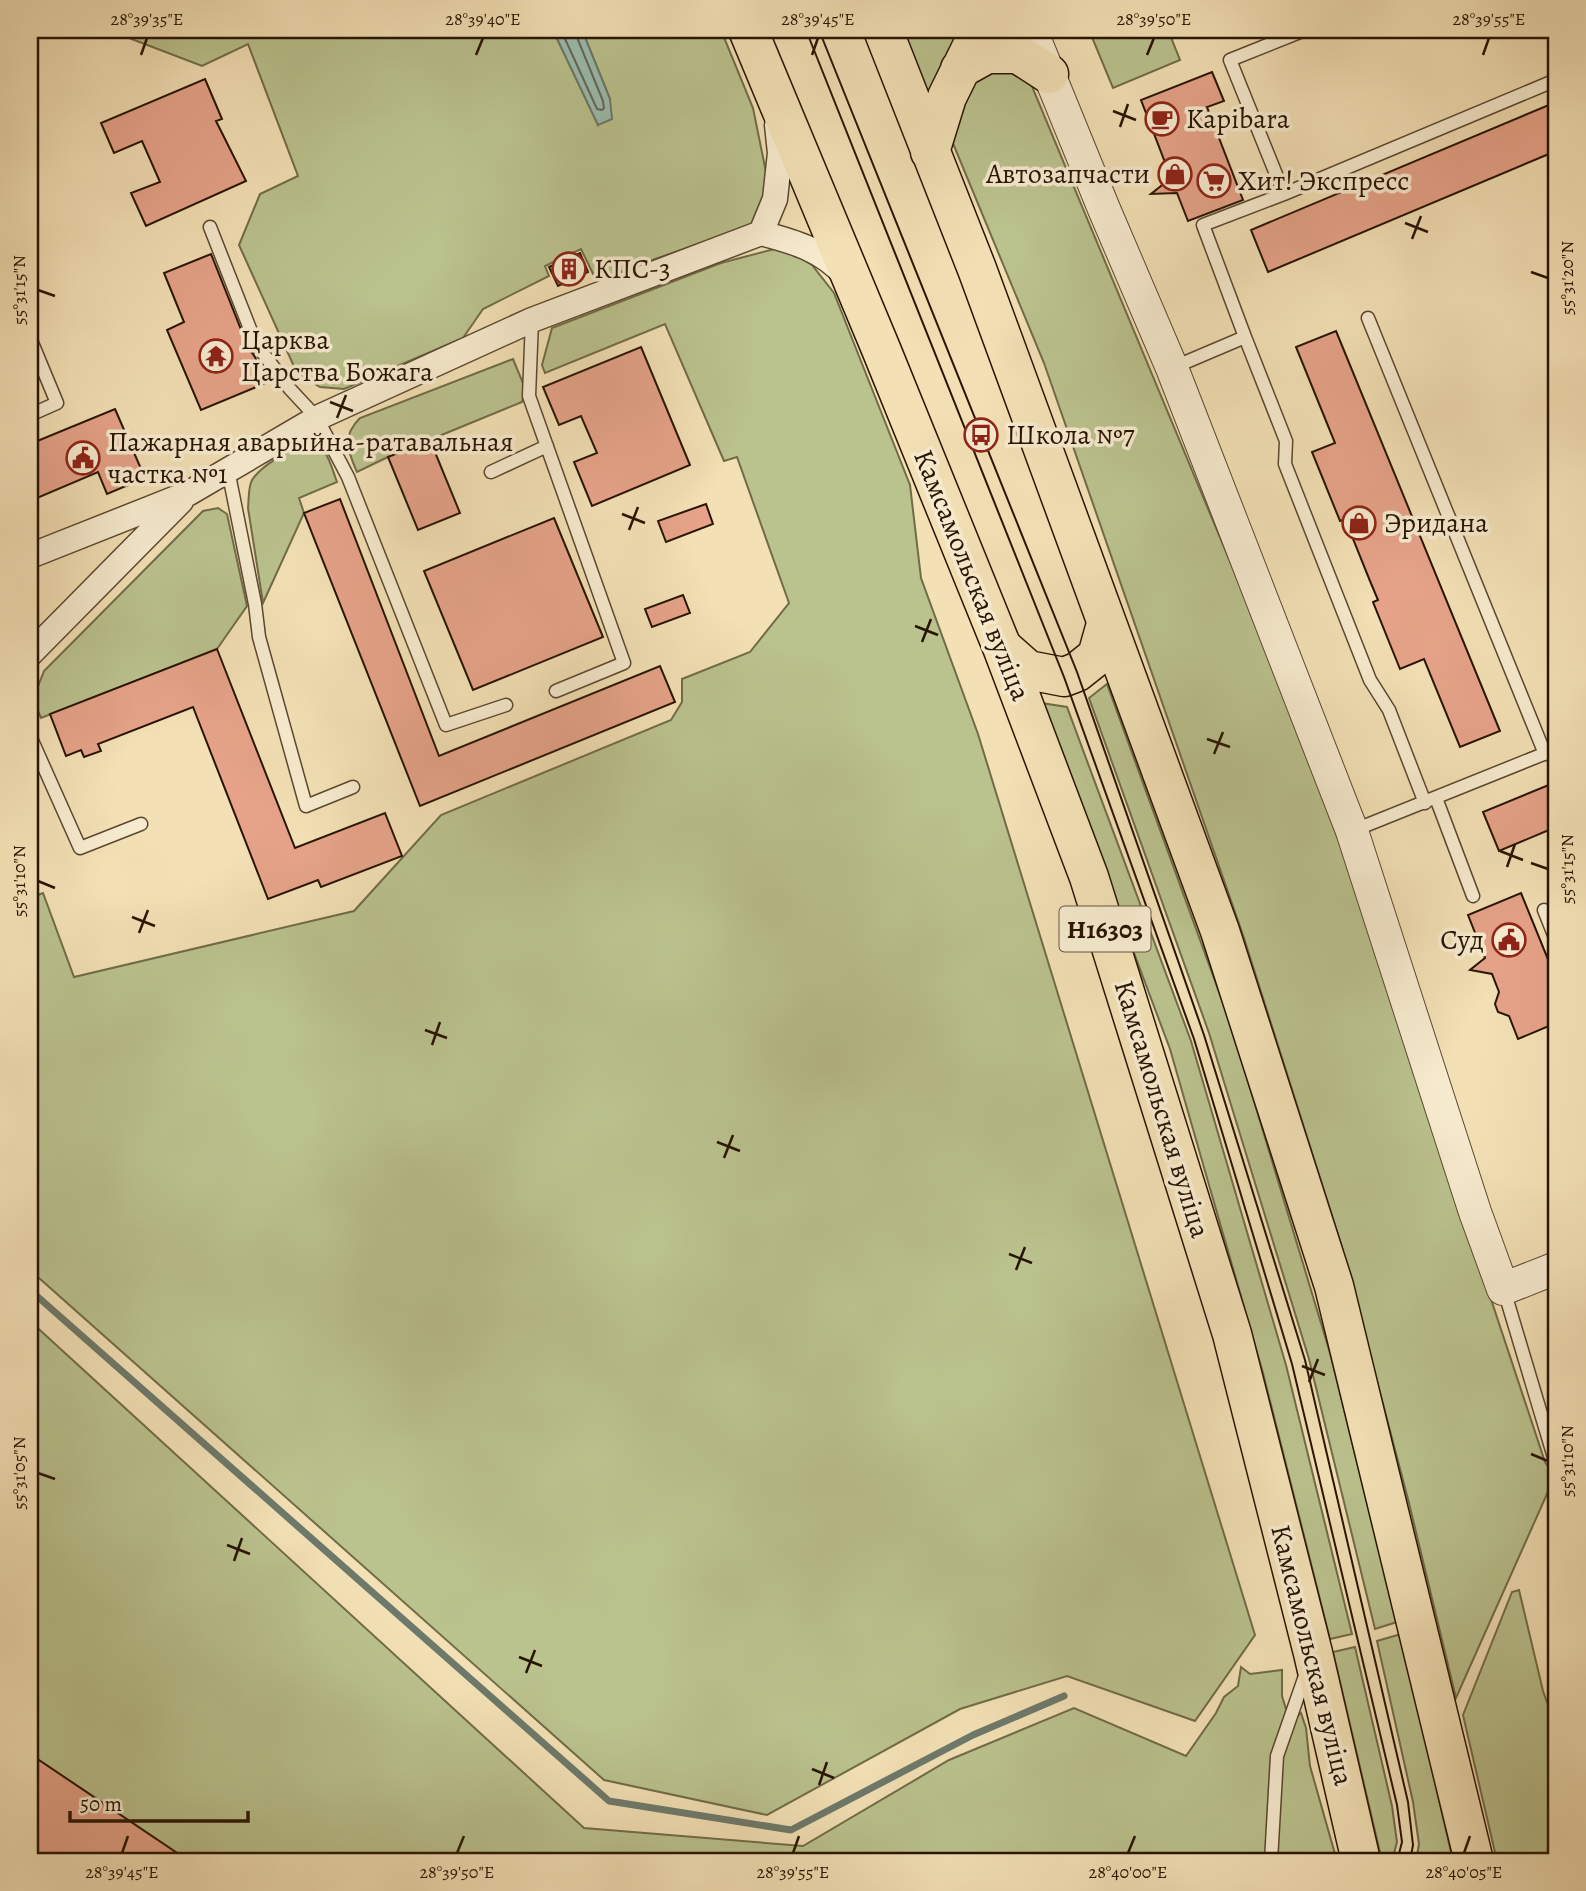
<svg xmlns="http://www.w3.org/2000/svg" width="1586" height="1891" font-family="Alegreya,serif">
<style>
.green{fill:#bac28e;stroke:#716b48;stroke-width:2}
.water{fill:#9bbdb0;stroke:#6d796b;stroke-width:2}
.lines{fill:none;stroke-linecap:round;stroke-linejoin:round}
.shore{stroke:#62685a;stroke-width:2}
.stream{stroke:#6d796b;stroke-width:7}
.building{fill:#e6a389;stroke:#281403;stroke-width:2}
.service-casing{stroke:#5b4730;stroke-width:15}
.minor-casing{stroke:#5b4730;stroke-width:27}
.tertiary-casing{stroke:#5b4730;stroke-width:34}
.primary-casing{stroke:#281403;stroke-width:41}
.service{stroke:#f7ebcf;stroke-width:12}
.minor{stroke:#f7ebcf;stroke-width:24}
.tertiary{stroke:#f7ebcf;stroke-width:32}
.primary{stroke:#f3e0b5;stroke-width:38}
.tram{stroke:#281403;stroke-width:2}
.ticks{fill:none;stroke:#281403;stroke-width:2.5}
.labels{text-anchor:middle;dominant-baseline:central;stroke-width:7;stroke-linejoin:round;paint-order:stroke}
.shield{fill:#f7ebcf;stroke:#665440;stroke-width:2}
.shield-label{font-size:26px;font-weight:bold;fill:#281403}
.poi-label{font-size:28px;fill:#281403;stroke:#f7ebcf;text-anchor:start}
.street-label{font-size:28px;fill:#281403;stroke:#f7ebcf}
.neatline{fill:none;stroke:#281403;stroke-width:2.5}
.ticks-label{font-size:18px;text-anchor:middle;fill:#281403}
</style>
<rect width="100%" height="100%" fill="#f3e0b5"/>
<filter id="stains"><feTurbulence type="fractalNoise" baseFrequency=".00286" numOctaves="4"/><feColorMatrix values="0 0 0 0 .2 0 0 0 0 .09 0 0 0 0 .02 0 0 0 .5 -.17"/></filter>
<radialGradient id="worn" r=".72"><stop offset=".6" stop-color="#630" stop-opacity="0"/><stop offset="1" stop-color="#630" stop-opacity=".3"/></radialGradient>
<!-- green -->
<path class="green" d="M 108,30 L 553,30 L 598,125 L 610,99 L 582,30 L 721,30 L 753,108 L 768,182 L 757,223 L 596,280 L 581,249 L 545,266 L 549,276 L 483,309 L 463,338 L 344,389 L 320,387 L 297,373 L 239,245 L 260,194 L 298,176 L 248,44 L 202,66 Z
M 900,30 L 964,30 L 929,99 Z
M 1089,30 L 1168,30 L 1180,60 L 1113,88 Z
M 1008,71 L 1023,75 L 1031,84 L 1294,715 L 1341,847 L 1545,1462 L 1555,1476 L 1456,1698 L 1409,1503 L 1341,1244 L 1243,935 L 1044,363 L 952,141 L 954,115 L 976,81 L 991,73 Z
M 782,247 L 812,265 L 834,293 L 910,485 L 921,578 L 978,734 L 1255,1635 L 1195,1721 L 1067,1676 L 960,1709 L 767,1815 L 604,1780 L 30,1270 L 30,898 L 43,893 L 74,977 L 354,911 L 441,815 L 671,720 L 682,702 L 682,679 L 750,652 L 789,603 L 737,457 L 724,461 L 665,324 L 545,373 L 542,365 L 552,328 L 721,263 Z
M 513,359 L 525,388 L 522,402 L 388,457 L 357,472 C 348,451 341,437 360,418 Z
M 307,441 C 328,445 330,464 337,482 L 299,498 L 304,513 L 263,603 L 248,508 C 249,499 248,488 252,480 C 261,465 292,449 307,441 Z
M 218,508 L 227,514 L 247,606 L 217,649 L 41,718 L 33,699 L 44,671 L 203,511 Z
M 1107,684 L 1231,1025 L 1330,1353 L 1397,1622 L 1375,1629 L 1309,1359 L 1209,1033 L 1089,698 Z
M 1035,702 L 1067,707 L 1191,1041 L 1286,1365 L 1352,1634 L 1330,1639 L 1263,1373 L 1170,1049 L 1104,873 Z
M 30,1321 L 584,1828 L 803,1846 L 949,1760 L 1074,1708 L 1186,1756 L 1216,1713 L 1224,1697 L 1238,1686 L 1241,1667 L 1250,1674 L 1282,1670 L 1282,1696 L 1290,1722 L 1301,1713 L 1306,1728 L 1310,1766 L 1337,1861 L 189,1861 L 30,1754 Z
M 1519,1590 L 1543,1691 L 1556,1727 L 1556,1861 L 1497,1861 L 1463,1715 L 1512,1592 Z
M 1401,1634 L 1453,1861 L 1416,1861 L 1419,1844 L 1413,1802 L 1377,1641 Z
M 1355,1647 L 1392,1806 L 1397,1842 L 1392,1861 L 1382,1861 L 1333,1652 Z"/>
<!-- water -->
<path class="water" d="M 553,30 L 582,30 L 610,99 L 612,119 L 598,125 Z"/>
<g class="lines">
<!-- shore -->
<path class="shore" d="M 561,30 L 597,109 L 602,110 L 604,108 L 603,101 L 576,35 L 576,30"/>
<!-- stream -->
<path class="stream" d="M 30,1290 L 609,1801 L 791,1830 L 973,1735 L 1064,1696"/>
</g>
<!-- building -->
<path class="building" d="M 1212,72 L 1224,101 L 1207,107 L 1243,200 L 1188,221 L 1177,193 L 1151,194 L 1171,178 L 1141,100 Z
M 205,79 L 222,119 L 216,121 L 246,181 L 146,226 L 131,193 L 160,182 L 142,141 L 114,153 L 101,123 Z
M 1556,102 L 1556,151 L 1268,272 L 1251,230 Z
M 580,253 L 588,272 L 558,286 L 549,267 Z
M 211,254 L 248,347 L 255,357 L 266,383 L 201,410 L 167,330 L 184,322 L 164,273 Z
M 1336,331 L 1500,731 L 1460,747 L 1424,659 L 1400,669 L 1373,602 L 1378,600 L 1370,581 L 1345,519 L 1340,521 L 1312,452 L 1335,443 L 1296,347 Z
M 641,347 L 690,465 L 592,506 L 574,462 L 597,453 L 581,416 L 559,425 L 543,387 Z
M 115,409 L 145,478 L 107,494 L 98,472 L 30,501 L 30,444 Z
M 430,440 L 460,513 L 418,530 L 388,457 Z
M 340,499 L 439,756 L 660,666 L 675,702 L 420,806 L 304,513 Z
M 706,504 L 713,524 L 666,542 L 658,521 Z
M 554,518 L 603,637 L 473,690 L 424,571 Z
M 683,595 L 690,613 L 652,627 L 645,609 Z
M 217,649 L 295,848 L 385,813 L 402,856 L 321,887 L 318,880 L 268,899 L 193,707 L 98,744 L 101,751 L 84,757 L 81,750 L 66,756 L 50,714 Z
M 1556,782 L 1556,827 L 1499,851 L 1483,812 Z
M 1521,893 L 1556,979 L 1556,1023 L 1518,1039 L 1509,1016 L 1498,1012 L 1495,1004 L 1499,992 L 1492,974 L 1470,970 L 1485,958 L 1468,915 Z
M 30,1754 L 189,1861 L 30,1861 Z"/>
<g class="lines">
<defs>
<path id="service" d="M 1284,194 L 1230,60 L 1305,30
M 210,227 L 256,344 L 290,389 L 317,418 L 348,477 L 446,725 L 506,705
M 1368,318 L 1545,754
M 532,320 L 529,396 L 624,663 L 556,691
M 1245,337 L 1286,441 L 1285,464 L 1370,680 L 1389,710 L 1425,803
M 30,338 L 57,403 L 30,415
M 1172,368 L 1245,337 L 1203,225 L 1284,194 L 1556,80
M 228,470 L 255,604 L 259,637 L 306,806 L 353,787
M 491,472 L 547,446
M 30,736 L 80,848 L 141,824
M 1436,798 L 1473,896
M 1352,831 L 1556,749
M 1544,910 L 1556,940
M 1504,1290 L 1556,1464
M 1271,1861 L 1277,1756 L 1306,1673"/>
<path id="minor" d="M 761,233 L 775,199 L 780,153 L 777,125
M 30,556 L 189,493 L 317,418 L 532,320 L 761,233 C 795,242 821,249 846,276
M 30,654 L 181,501"/>
<path id="tertiary" d="M 1031,30 L 1104,209 L 1172,368 L 1352,831 L 1475,1212 L 1503,1289 L 1556,1268"/>
<path id="primary" d="M 748,30 L 881,349 L 1002,647 L 1089,877 L 1232,1334 L 1313,1653 L 1361,1861
M 883,30 L 977,269 L 1220,931 L 1334,1286 L 1474,1861
M 960,69 L 987,54 L 1018,54 L 1049,74
M 930,152 L 947,97 L 980,30
M 1002,647 L 1028,670 L 1064,677 L 1077,672 L 1097,656 L 1106,624"/>
</defs>
<!-- service casing -->
<use href="#service" class="service-casing"/>
<!-- minor casing -->
<use href="#minor" class="minor-casing"/>
<!-- tertiary casing -->
<use href="#tertiary" class="tertiary-casing"/>
<!-- primary casing -->
<use href="#primary" class="primary-casing"/>
<!-- service -->
<use href="#service" class="service"/>
<!-- minor -->
<use href="#minor" class="minor"/>
<!-- tertiary -->
<use href="#tertiary" class="tertiary"/>
<!-- primary -->
<use href="#primary" class="primary"/>
<!-- tram -->
<path class="tram" d="M 806,30 L 1064,677 L 1194,1039 L 1292,1364 L 1397,1805 L 1402,1842 L 1397,1861
M 819,30 L 1077,672 L 1204,1035 L 1305,1360 L 1408,1802 L 1413,1845 L 1410,1861"/>
</g>
<!-- ticks -->
<path class="ticks" d="M 141,55 L 147,38M 476,55 L 483,38M 812,55 L 818,38M 1147,55 L 1154,38M 1483,55 L 1489,38M 1113,111 L 1136,120M 1120,127 L 1128,104M 1405,223 L 1428,232M 1412,239 L 1421,216M 1531,272 L 1548,278M 38,290 L 55,296M 330,402 L 353,411M 337,418 L 346,395M 622,514 L 645,523M 629,530 L 638,507M 915,626 L 938,635M 922,642 L 931,619M 1207,739 L 1230,747M 1214,754 L 1223,732M 1500,851 L 1523,860M 1531,863 L 1548,869M 1507,867 L 1515,844M 38,881 L 55,888M 132,917 L 155,926M 139,933 L 148,910M 425,1030 L 447,1038M 432,1045 L 440,1022M 717,1142 L 740,1151M 724,1158 L 733,1135M 1009,1254 L 1032,1263M 1016,1270 L 1025,1247M 1302,1366 L 1325,1375M 1309,1382 L 1318,1359M 1531,1454 L 1548,1461M 38,1473 L 55,1479M 227,1545 L 250,1554M 234,1561 L 242,1538M 519,1657 L 542,1666M 526,1673 L 535,1650M 812,1769 L 834,1778M 819,1785 L 827,1762M 122,1853 L 128,1836M 457,1853 L 464,1836M 793,1853 L 799,1836M 1128,1853 L 1135,1836M 1464,1853 L 1470,1836"/>
<!-- icons -->
<defs>
<symbol id="cafe-ring" viewBox="-11 -11 22 22"><circle r="9.5" fill="#f7ebcf" stroke="#8f2418" stroke-width="1.5"/><path d="M-5.5-4.5H6V0H3Q3 3.5 0 3.5H-2.5Q-5.5 3.5-5.5 0ZM3-3.2v2h1.7v-2ZM-6 4.5H4V6H-6Z" fill="#8f2418"/></symbol>
<symbol id="shop-ring" viewBox="-11 -11 22 22"><circle r="9.5" fill="#f7ebcf" stroke="#8f2418" stroke-width="1.5"/><path d="M-5-2.5h2.3a2.7 3.5 0 0 1 5.4 0H5L5.5 6h-11ZM-1.5-2.5h3a1.5 2.3 0 0 0-3 0Z" fill="#8f2418"/></symbol>
<symbol id="supermarket-ring" viewBox="-11 -11 22 22"><circle r="9.5" fill="#f7ebcf" stroke="#8f2418" stroke-width="1.5"/><path d="M-6-5.5h2.5l.6 2H6L4.5 2H-2.5L-4.4-4H-6ZM-1.5 3.2a1.3 1.3 0 1 0 .1 0ZM3 3.2a1.3 1.3 0 1 0 .1 0Z" fill="#8f2418"/></symbol>
<symbol id="building-ring" viewBox="-11 -11 22 22"><circle r="9.5" fill="#f7ebcf" stroke="#8f2418" stroke-width="1.5"/><path d="M-4-6H4V6H1V3H-1V6H-4ZM-2.5-4.3h1.7v1.8h-1.7ZM.8-4.3h1.7v1.8H.8ZM-2.5-1h1.7V.8h-1.7ZM.8-1h1.7V.8H.8Z" fill="#8f2418"/></symbol>
<symbol id="temple-ring" viewBox="-11 -11 22 22"><circle r="9.5" fill="#f7ebcf" stroke="#8f2418" stroke-width="1.5"/><path d="M0-6L5-2H3V0L6.5 2.5H4V6H1.5V3h-3V6H-4V2.5H-6.5L-3 0V-2H-5Z" fill="#8f2418"/></symbol>
<symbol id="bus-ring" viewBox="-11 -11 22 22"><circle r="9.5" fill="#f7ebcf" stroke="#8f2418" stroke-width="1.5"/><path d="M-5-6H5V4H4V6H2V4H-2V6H-4V4H-5ZM-3.5-4V0h7V-4ZM-3.5 1.2v1.5H-2V1.2ZM2 1.2v1.5H3.5V1.2Z" fill="#8f2418"/></symbol>
<symbol id="civic-ring" viewBox="-11 -11 22 22"><circle r="9.5" fill="#f7ebcf" stroke="#8f2418" stroke-width="1.5"/><path d="M-.6-6.5H3V-4.5H.6V-3L4-1V1h2V6H-6V1h2V-1L-.6-3ZM-1.2 2.5V6h2.4V2.5Z" fill="#8f2418"/></symbol>
</defs>
<g fill-rule="evenodd">
<use href="#cafe-ring" x="1143" y="100" width="38" height="38"/>
<use href="#shop-ring" x="1156" y="155" width="38" height="38"/>
<use href="#supermarket-ring" x="1195" y="162" width="38" height="38"/>
<use href="#building-ring" x="550" y="250" width="38" height="38"/>
<use href="#temple-ring" x="197" y="337" width="38" height="38"/>
<use href="#bus-ring" x="962" y="416" width="38" height="38"/>
<use href="#civic-ring" x="64" y="439" width="38" height="38"/>
<use href="#shop-ring" x="1340" y="504" width="38" height="38"/>
<use href="#civic-ring" x="1490" y="921" width="38" height="38"/>
</g>
<g class="labels">
<!-- shield labels -->
<rect class="shield" x="1059.5" y="906.5" width="91" height="45" rx="5"/>
<g class="shield-label">
<text x="1105" y="929">Н16303</text>
</g>
<!-- poi labels -->
<g class="poi-label">
<text x="1186" y="119">Kapibara</text>
<text x="1150" y="174" text-anchor="end">Автозапчасти</text>
<text x="1238" y="181">Хит! Экспресс</text>
<text x="594" y="269">КПС-3</text>
<text x="241" y="340">Царква<tspan x="241" dy="32">Царства Божага</tspan></text>
<text x="1006" y="435">Школа №7</text>
<text x="108" y="442">Пажарная аварыйна-ратавальная<tspan x="108" dy="32">частка №1</tspan></text>
<text x="1384" y="523">Эридана</text>
<text x="1484" y="940" text-anchor="end">Суд</text>
</g>
<!-- street labels -->
<g class="street-label">
<text transform="translate(972 575) rotate(68)">Камсамольская вуліца</text>
<text transform="translate(1162 1109) rotate(73)">Камсамольская вуліца</text>
<text transform="translate(1312 1655) rotate(76)">Камсамольская вуліца</text>
</g>
</g>
<!-- margin -->
<rect width="1586" height="1891" fill="none" stroke="#f3e0b5" stroke-width="77"/>
<!-- scale -->
<path d="M70 1811v10h178v-10" fill="none" stroke="#281403" stroke-width="3.5"/>
<text x="80" y="1811" font-size="21" fill="#281403" stroke="#f7ebcf" stroke-width="5" paint-order="stroke">50 m</text>
<rect x="38" y="38" width="1510" height="1815" class="neatline"/>
<g class="ticks-label">
<text x="147" y="25">28°39'35"E</text>
<text x="483" y="25">28°39'40"E</text>
<text x="818" y="25">28°39'45"E</text>
<text x="1154" y="25">28°39'50"E</text>
<text x="1489" y="25">28°39'55"E</text>
<text transform="translate(1567 278) rotate(-90)" y="6">55°31'20"N</text>
<text transform="translate(19 290) rotate(-90)" y="6">55°31'15"N</text>
<text transform="translate(1567 869) rotate(-90)" y="6">55°31'15"N</text>
<text transform="translate(19 881) rotate(-90)" y="6">55°31'10"N</text>
<text transform="translate(1567 1461) rotate(-90)" y="6">55°31'10"N</text>
<text transform="translate(19 1473) rotate(-90)" y="6">55°31'05"N</text>
<text x="122" y="1878">28°39'45"E</text>
<text x="457" y="1878">28°39'50"E</text>
<text x="793" y="1878">28°39'55"E</text>
<text x="1128" y="1878">28°40'00"E</text>
<text x="1464" y="1878">28°40'05"E</text>
</g>
<rect width="100%" height="100%" filter="url(#stains)"/>
<rect width="100%" height="100%" fill="url(#worn)"/>
</svg>
